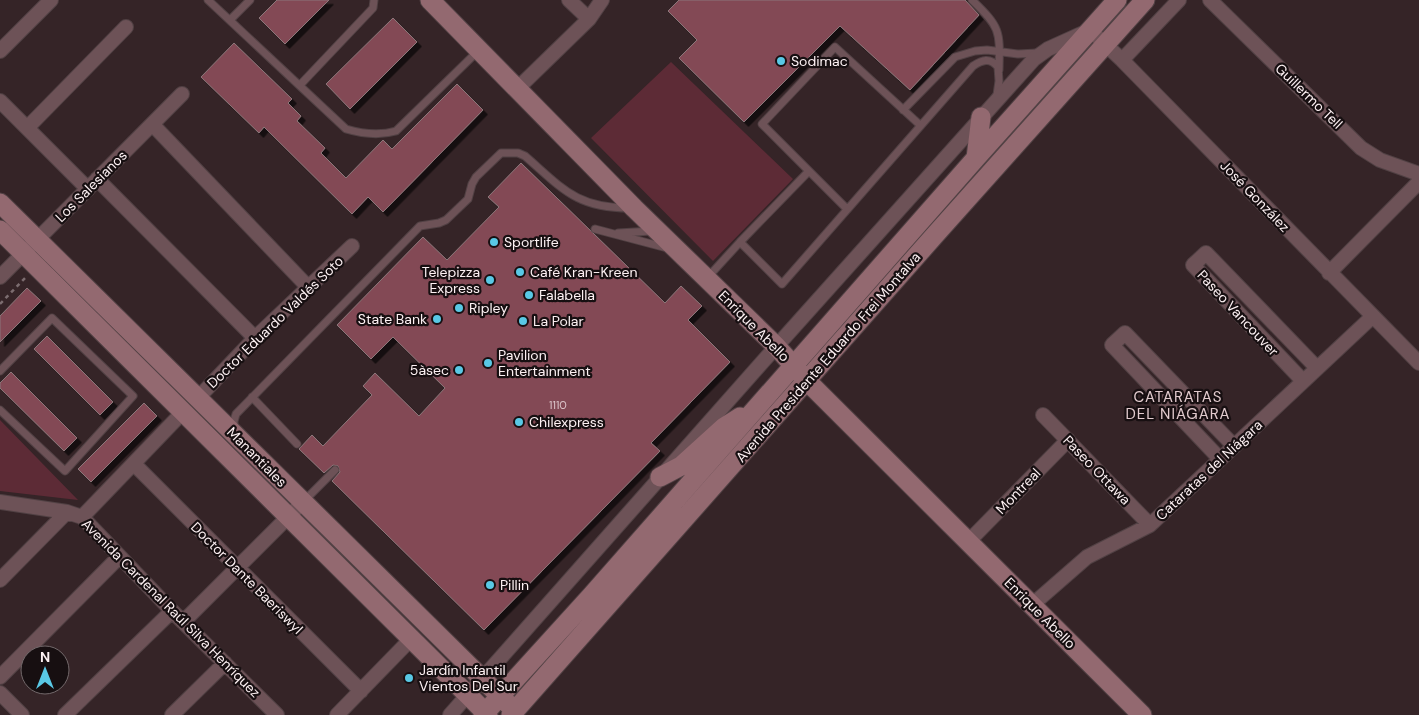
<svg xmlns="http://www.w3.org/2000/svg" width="1419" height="715" font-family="'DM Sans',sans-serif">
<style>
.green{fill:#5d2b36}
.building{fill:#834955;stroke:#8c777a;filter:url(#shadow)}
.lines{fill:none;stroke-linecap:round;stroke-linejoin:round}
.lane-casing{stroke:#514144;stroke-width:9}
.street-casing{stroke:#514144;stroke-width:16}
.secondary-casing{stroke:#514144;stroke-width:21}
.path{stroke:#7c6d70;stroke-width:2.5;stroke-dasharray:4 4;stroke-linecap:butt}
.lane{stroke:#6d5257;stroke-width:7}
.street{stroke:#6d5257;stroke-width:14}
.secondary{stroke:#936970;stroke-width:19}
.poi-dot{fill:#59c8e5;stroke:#170f11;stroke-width:2}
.labels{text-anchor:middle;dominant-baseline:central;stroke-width:4.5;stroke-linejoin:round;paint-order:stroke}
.number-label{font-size:11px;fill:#dec7cc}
.poi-label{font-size:14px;fill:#fdf1f3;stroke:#170f11;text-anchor:start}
.street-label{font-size:14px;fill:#fdf1f3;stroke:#170f11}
.neighbourhood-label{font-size:15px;letter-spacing:1px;fill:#e2cbce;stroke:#170f11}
</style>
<defs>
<filter id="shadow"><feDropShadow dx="4.5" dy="4.5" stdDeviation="0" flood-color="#0009"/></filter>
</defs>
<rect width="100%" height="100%" fill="#352427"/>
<!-- green -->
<path class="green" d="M 671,62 L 793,179 L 713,261 L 591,138 Z
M 0,420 L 78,500 L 0,491 Z"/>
<!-- building -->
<path class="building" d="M 277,0 L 329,0 L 285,44 L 259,18 Z
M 679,0 L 965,0 L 979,15 L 910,90 L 840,26 L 744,122 L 679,58 L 697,40 L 668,11 Z
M 393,18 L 417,42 L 350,109 L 326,84 Z
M 234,43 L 292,99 L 288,103 L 301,116 L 297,121 L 325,148 L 321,153 L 346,178 L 383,140 L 392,149 L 457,84 L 483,110 L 383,212 L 368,197 L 352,214 L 264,127 L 259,133 L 201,77 Z
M 521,163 L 665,303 L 681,286 L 702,306 L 688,320 L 730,362 L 651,443 L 660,451 L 484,630 L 332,481 L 340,472 L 338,466 L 333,465 L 324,473 L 299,449 L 312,435 L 323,446 L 372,395 L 363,386 L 375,373 L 419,416 L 445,388 L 393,337 L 371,359 L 337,325 L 423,237 L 447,260 L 499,207 L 488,197 Z
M 27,288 L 41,301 L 0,342 L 0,316 Z
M 47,336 L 113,402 L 100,415 L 34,349 Z
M 11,372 L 77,438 L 64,451 L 0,388 L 0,383 Z
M 144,403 L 157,416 L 91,482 L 78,469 Z"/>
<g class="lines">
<defs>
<path id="lane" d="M 208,0 L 346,129 C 363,134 379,136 396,131 L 478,51
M 972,0 C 1001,28 1000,31 999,70
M 230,20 L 250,0
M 300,85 L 373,8 L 374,0
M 903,110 L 955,57 L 975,51 L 987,50 L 1018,54 L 1037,53
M 920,125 L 835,47 L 762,124 L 809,171 L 740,242 L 782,284 L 973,66 C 982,60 990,57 998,67 L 999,81 L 997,95
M 809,171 L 847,209
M 595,229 L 667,248
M 618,233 L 652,231
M 708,277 L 740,242
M 0,371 L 52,318 L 133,396 L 65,471 L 0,410
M 252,397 L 297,444
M 234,429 L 234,421 L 236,414 L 420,226 L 439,223 L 446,220 L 468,199 L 472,184 L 476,177 L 501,153 L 518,153 L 525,156 C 562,188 576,208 629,208
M 304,501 L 335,470"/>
<path id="street" d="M 569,0 L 589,19
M 1210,0 L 1361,148 L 1380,160 L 1419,174
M 0,51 L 51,0
M 1122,60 L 1179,0
M 517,89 L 589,19 L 602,0
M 0,101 L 88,189
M 152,124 L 309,288
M 27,128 L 126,27
M 97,179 L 255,338
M 1329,273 L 1419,182
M 0,277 L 182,94
M 1303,381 L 1193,265 L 1206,253 L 1317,368
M 198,398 L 255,338 L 352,246
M 1043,415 L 1150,525
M 1220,459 L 1112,345 L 1125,333 L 1234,446
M 134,464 L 361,691
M 0,502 L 67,512 L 82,517 L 172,611 L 277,715
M 82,517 L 183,412
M 969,541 L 1068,440
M 0,580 L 67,512
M 1032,605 L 1087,557 L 1150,525 L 1372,317
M 183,622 L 303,502
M 0,677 L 119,557
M 0,693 L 22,715
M 65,715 L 172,611
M 172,715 L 225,663
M 337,715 L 411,639
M 450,715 L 766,358 L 1034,59 L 1048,49 L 1090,30 L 1122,60 L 1419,363"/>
<path id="secondary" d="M 430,0 L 634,208 L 776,346 L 807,381 L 1142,715
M 976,158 L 981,117
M 0,203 L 508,704
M 0,230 L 488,715
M 660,477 L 681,466 L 724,427 L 740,417
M 483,715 L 592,595 L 976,158 L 1117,0
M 511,715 L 934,236 L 1145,0"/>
</defs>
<!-- lane casing -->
<use href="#lane" class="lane-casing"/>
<!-- street casing -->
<use href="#street" class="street-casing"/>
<!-- secondary casing -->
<use href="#secondary" class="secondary-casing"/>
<!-- path -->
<path class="path" d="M 0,304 L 27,276"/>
<!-- lane -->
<use href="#lane" class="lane"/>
<!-- street -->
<use href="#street" class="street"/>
<!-- secondary -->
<use href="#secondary" class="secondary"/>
</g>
<!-- markers -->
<g class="poi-dot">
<circle cx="781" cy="61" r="5"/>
<circle cx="494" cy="242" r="5"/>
<circle cx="520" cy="272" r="5"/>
<circle cx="490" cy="280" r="5"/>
<circle cx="529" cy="295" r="5"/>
<circle cx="459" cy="308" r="5"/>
<circle cx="437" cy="319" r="5"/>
<circle cx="523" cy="321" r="5"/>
<circle cx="488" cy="363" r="5"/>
<circle cx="459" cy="370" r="5"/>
<circle cx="519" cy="422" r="5"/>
<circle cx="490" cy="585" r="5"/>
<circle cx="409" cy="678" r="5"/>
</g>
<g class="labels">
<!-- number labels -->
<g class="number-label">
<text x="558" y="405">1110</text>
</g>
<!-- poi labels -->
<g class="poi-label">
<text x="791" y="61">Sodimac</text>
<text x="504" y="242">Sportlife</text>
<text x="480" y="272" text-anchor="end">Telepizza<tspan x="480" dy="16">Express</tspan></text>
<text x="530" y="272">Café Kran-Kreen</text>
<text x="539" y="295">Falabella</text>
<text x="469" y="308">Ripley</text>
<text x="427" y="319" text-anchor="end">State Bank</text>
<text x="533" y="321">La Polar</text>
<text x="498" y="355">Pavilion<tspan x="498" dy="16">Entertainment</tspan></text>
<text x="449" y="370" text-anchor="end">5àsec</text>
<text x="529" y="422">Chilexpress</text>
<text x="500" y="585">Pillin</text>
<text x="419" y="670">Jardín Infantil<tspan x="419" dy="16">Vientos Del Sur</tspan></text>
</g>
<!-- street labels -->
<g class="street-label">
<text transform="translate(1309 96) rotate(44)">Guillermo Tell</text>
<text transform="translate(91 186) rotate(-45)">Los Salesianos</text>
<text transform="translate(1255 196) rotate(46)">José González</text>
<text transform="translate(1238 313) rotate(47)">Paseo Vancouver</text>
<text transform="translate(275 322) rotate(-44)">Doctor Eduardo Valdés Soto</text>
<text transform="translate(754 326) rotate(45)">Enrique Abello</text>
<text transform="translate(828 357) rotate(-49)">Avenida Presidente Eduardo Frei Montalva</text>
<text transform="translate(257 457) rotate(45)">Manantiales</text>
<text transform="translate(1097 470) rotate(46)">Paseo Ottawa</text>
<text transform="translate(1209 470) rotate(-43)">Cataratas del Niágara</text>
<text transform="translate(1018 491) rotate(-46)">Montreal</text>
<text transform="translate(247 578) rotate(45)">Doctor Dante Baeriswyl</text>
<text transform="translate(171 608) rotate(45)">Avenida Cardenal Raúl Silva Henríquez</text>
<text transform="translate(1040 613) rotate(45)">Enrique Abello</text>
</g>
<!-- neighbourhood labels -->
<g class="neighbourhood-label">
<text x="1178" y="397">CATARATAS<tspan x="1178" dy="17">DEL NIÁGARA</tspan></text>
</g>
</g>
<!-- north arrow -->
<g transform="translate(45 670)"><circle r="24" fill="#170f11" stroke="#73696b"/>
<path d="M0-4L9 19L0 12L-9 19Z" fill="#59c8e5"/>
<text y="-8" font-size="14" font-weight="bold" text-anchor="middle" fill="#fdf1f3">N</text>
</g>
</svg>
